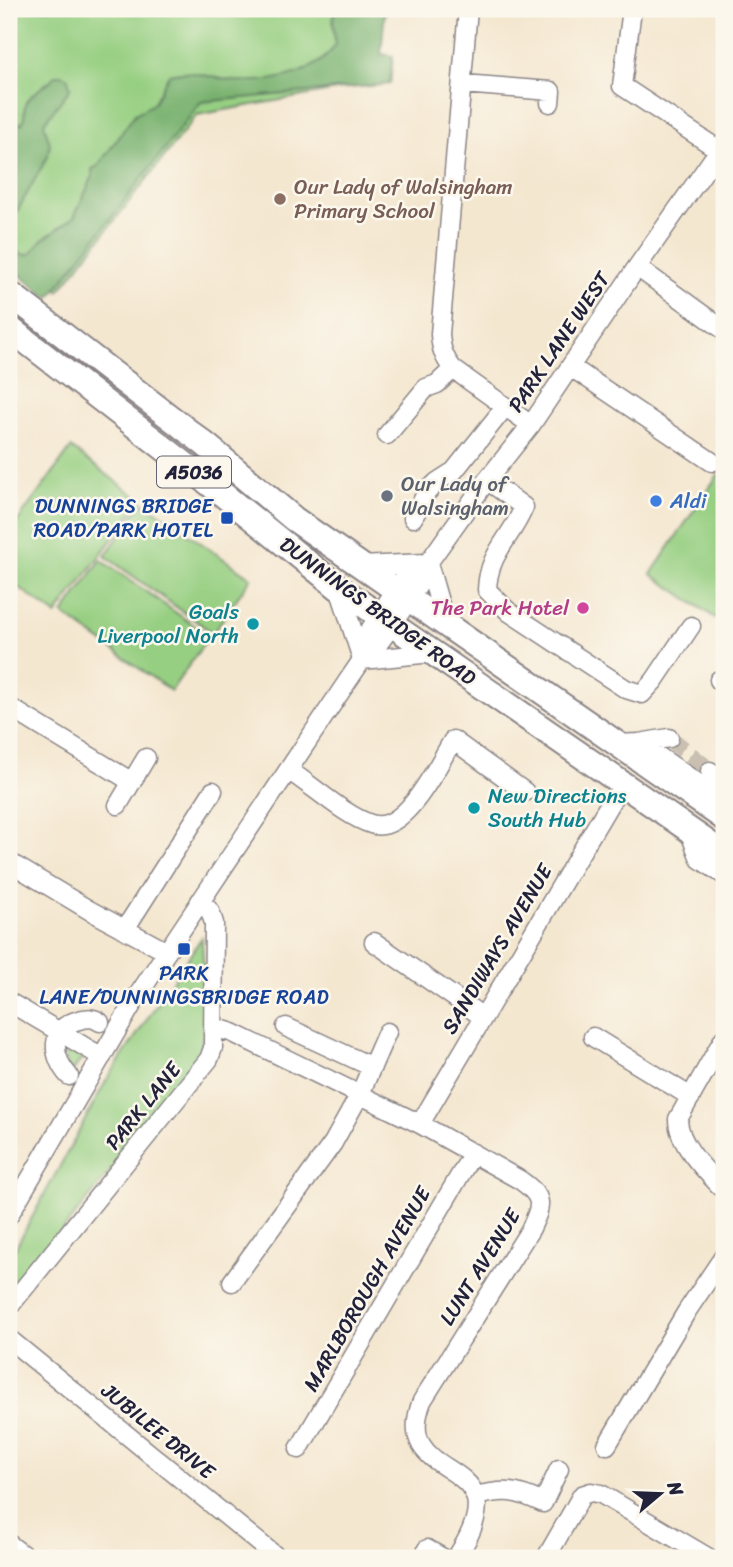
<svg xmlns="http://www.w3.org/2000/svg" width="733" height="1567" font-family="Sriracha,sans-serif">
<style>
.green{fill:#97cf82;stroke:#5c785e;stroke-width:2}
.forest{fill:#79b270;stroke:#4e6a56;stroke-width:2}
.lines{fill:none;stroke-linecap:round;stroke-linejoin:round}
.minor-tunnel{stroke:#cac0b2;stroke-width:18;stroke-dasharray:18 9;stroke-linecap:butt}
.minor-casing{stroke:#8b8486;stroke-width:21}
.highway-casing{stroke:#8b8486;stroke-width:28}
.minor{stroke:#fff;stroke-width:18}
.highway{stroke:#fff;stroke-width:24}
.education-dot{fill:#8d6e63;stroke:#fbf7ec;stroke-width:2.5}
.worship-dot{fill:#6b7280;stroke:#fbf7ec;stroke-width:2.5}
.shop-dot{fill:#3f7fe0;stroke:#fbf7ec;stroke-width:2.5}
.transit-dot{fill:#1a4fb4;stroke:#fbf7ec;stroke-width:2.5}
.hotel-dot{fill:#d1479c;stroke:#fbf7ec;stroke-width:2.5}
.culture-dot{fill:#0f9aa8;stroke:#fbf7ec;stroke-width:2.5}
.labels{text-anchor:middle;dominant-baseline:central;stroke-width:5;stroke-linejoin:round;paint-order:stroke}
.shield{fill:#fbf7ec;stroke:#636270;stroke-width:2}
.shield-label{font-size:19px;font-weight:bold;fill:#22223b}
.education-label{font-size:21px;fill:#785e54;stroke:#fbf7ec;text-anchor:start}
.street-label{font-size:21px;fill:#22223b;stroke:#fbf7ec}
.worship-label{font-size:21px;fill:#5b616d;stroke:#fbf7ec;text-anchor:start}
.shop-label{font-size:21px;fill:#366cbe;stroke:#fbf7ec;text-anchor:start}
.transit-label{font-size:21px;fill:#164399;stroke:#fbf7ec;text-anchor:end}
.hotel-label{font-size:21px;fill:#b23c85;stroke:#fbf7ec;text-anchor:end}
.culture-label{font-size:21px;fill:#0d838f;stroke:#fbf7ec;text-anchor:end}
</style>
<rect width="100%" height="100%" fill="#fbf7ec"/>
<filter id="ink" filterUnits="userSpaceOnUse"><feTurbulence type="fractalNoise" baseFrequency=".0143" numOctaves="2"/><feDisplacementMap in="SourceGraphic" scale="14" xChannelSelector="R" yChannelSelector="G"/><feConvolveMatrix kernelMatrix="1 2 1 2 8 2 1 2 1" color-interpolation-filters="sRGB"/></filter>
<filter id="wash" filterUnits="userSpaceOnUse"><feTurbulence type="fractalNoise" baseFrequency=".00686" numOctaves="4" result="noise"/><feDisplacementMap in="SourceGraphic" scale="28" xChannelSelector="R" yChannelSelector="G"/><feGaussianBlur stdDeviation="1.57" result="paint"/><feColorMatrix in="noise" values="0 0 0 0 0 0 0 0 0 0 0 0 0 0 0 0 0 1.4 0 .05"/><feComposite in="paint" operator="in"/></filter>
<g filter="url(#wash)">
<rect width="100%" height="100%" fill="#f4e7d0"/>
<!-- green -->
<path class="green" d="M 9,9 L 363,9 L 354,87 L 197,115 L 59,291 L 9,253 Z
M 71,448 L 141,500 L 56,615 L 9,580 L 9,533 Z
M 724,466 L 724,606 L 715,618 L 651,574 Z
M 143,502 L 251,578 L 213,633 L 105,556 Z
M 101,560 L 209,636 L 171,691 L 63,614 Z
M 202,937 C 203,974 211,1034 195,1066 L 9,1297 L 9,1260 L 106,1081 Z
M 64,1044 L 79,1053 L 82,1058 L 73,1071 L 68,1068 L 62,1045 Z"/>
<!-- forest -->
<path class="forest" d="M 335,9 L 385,9 L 381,54 L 393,56 L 390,84 L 201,102 L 49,298 L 9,266 L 9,245 L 15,251 L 25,255 L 30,254 L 42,240 L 74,217 L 92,178 L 92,169 L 98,166 L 135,114 L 153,104 L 169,74 C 190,68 214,79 235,81 C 267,83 317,76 335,45 L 333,20 Z
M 57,75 L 62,75 L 68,78 L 70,89 L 44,123 L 50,145 L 48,156 L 9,226 L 9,122 L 22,124 C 26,116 23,109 26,102 C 30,94 49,83 57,75 Z"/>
</g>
<g filter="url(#ink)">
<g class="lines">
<!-- minor-tunnel -->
<path class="minor-tunnel" d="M 669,738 L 710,771"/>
<defs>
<path id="minor" d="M 468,9 L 440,334 C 441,349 444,358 453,369 L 531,425
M 632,9 L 622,86 L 719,150
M 463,84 L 551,91 L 550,103
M 637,267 L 724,330
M 571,367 L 712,462
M 387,435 L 426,388 L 437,384 L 453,369
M 487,480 L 524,507 C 511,539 488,553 487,590 L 509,612 L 626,689 L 642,694 L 654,681 L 691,626
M 413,518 L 427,492 L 437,482 L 454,471 L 505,407
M 428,563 L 446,626
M 360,566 L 425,563
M 339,588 L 361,656
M 362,660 L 366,636 L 396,589 L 407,574 L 428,563
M 362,660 L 432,653
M 719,680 L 724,685
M 9,707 L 132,782
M 639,743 L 669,738
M 616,744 L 639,743 L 724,801
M 288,770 C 312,785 345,816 371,824 C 405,836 438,764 453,740 L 525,792
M 710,771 L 724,781 L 715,795
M 118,805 L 146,758
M 689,831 L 700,859 L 724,875
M 9,862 L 89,910 L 167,952
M 125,929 L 213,791
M 374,942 L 483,1017
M 9,1002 L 102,1057
M 214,1027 L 233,1033 L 420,1124 L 520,1180 C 544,1197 543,1204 530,1230 L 422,1401 C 388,1490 528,1449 456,1558
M 286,1027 L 372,1067
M 593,1037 L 691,1097
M 724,1038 L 678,1119 C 678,1145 707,1172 724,1190
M 69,1076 C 51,1056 49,1027 79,1020 C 88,1018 93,1017 100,1022
M 420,1124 L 613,798
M 9,1215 L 136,998 L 347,682 L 362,660 L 379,643 L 392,625 L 419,584 L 428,563 L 487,480 L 531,425 L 637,267 L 724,143
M 232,1282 L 333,1143 L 360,1094 L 387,1032
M 9,1307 L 209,1059 L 213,1048 L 214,923 L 210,911 L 200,901
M 9,1339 L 278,1558
M 607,1445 L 687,1311 L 724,1256
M 299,1449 L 473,1153
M 476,1496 C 504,1489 516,1490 543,1503 L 559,1469
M 9,1544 L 27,1558
M 427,1549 L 443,1558
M 546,1558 L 582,1495 L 591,1492 L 601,1494 L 709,1558"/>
<path id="highway" d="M 9,293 L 206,445 L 294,519 L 724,818
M 9,328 L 200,476 L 339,588 L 724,854"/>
</defs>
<!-- minor casing -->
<use href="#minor" class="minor-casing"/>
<!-- highway casing -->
<use href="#highway" class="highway-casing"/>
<!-- minor -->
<use href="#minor" class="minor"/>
<!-- highway -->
<use href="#highway" class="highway"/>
</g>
</g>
<!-- markers -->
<circle class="education-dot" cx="280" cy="199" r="7"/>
<circle class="worship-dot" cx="387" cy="496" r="7"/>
<circle class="shop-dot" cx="656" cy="501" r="7"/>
<g class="transit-dot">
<rect x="220" y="511" width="14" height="14" rx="3.5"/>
<rect x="177" y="942" width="14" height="14" rx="3.5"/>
</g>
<circle class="hotel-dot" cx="583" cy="608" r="7"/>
<g class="culture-dot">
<circle cx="253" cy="624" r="7"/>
<circle cx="474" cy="808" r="7"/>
</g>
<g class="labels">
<!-- shield labels -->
<rect class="shield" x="157" y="456.5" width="74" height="31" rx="5"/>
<g class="shield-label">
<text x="194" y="472">A5036</text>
</g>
<!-- education labels -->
<g class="education-label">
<text x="294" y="187">Our Lady of Walsingham<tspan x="294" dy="24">Primary School</tspan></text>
</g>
<!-- street labels -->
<g class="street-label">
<text transform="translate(559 342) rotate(-56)">PARK LANE WEST</text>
<text transform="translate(378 611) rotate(36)">DUNNINGS BRIDGE ROAD</text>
<text transform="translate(497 949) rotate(-59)">SANDIWAYS AVENUE</text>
<text transform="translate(143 1106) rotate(-51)">PARK LANE</text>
<text transform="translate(480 1267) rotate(-58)">LUNT AVENUE</text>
<text transform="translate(367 1289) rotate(-60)">MARLBOROUGH AVENUE</text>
<text transform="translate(158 1431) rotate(39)">JUBILEE DRIVE</text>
</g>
<!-- worship labels -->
<g class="worship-label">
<text x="401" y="484">Our Lady of<tspan x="401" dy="24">Walsingham</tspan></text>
</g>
<!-- shop labels -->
<g class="shop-label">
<text x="670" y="501">Aldi</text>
</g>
<!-- transit labels -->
<g class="transit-label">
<text x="213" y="506">DUNNINGS BRIDGE<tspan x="213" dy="24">ROAD/PARK HOTEL</tspan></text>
<text x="184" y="973" text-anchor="middle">PARK<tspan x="184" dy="24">LANE/DUNNINGSBRIDGE ROAD</tspan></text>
</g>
<!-- hotel labels -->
<g class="hotel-label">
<text x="569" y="608">The Park Hotel</text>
</g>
<!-- culture labels -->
<g class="culture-label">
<text x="239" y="612">Goals<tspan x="239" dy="24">Liverpool North</tspan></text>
<text x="488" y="796" text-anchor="start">New Directions<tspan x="488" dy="24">South Hub</tspan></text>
</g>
</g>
<!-- margin -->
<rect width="733" height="1567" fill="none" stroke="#fbf7ec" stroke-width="35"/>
<!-- north arrow -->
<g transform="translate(660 1494) rotate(71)" stroke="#fbf7ec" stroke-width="5" paint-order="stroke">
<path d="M0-5L12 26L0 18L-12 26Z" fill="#22223b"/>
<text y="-10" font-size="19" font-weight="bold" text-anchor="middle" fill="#22223b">N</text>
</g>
</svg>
